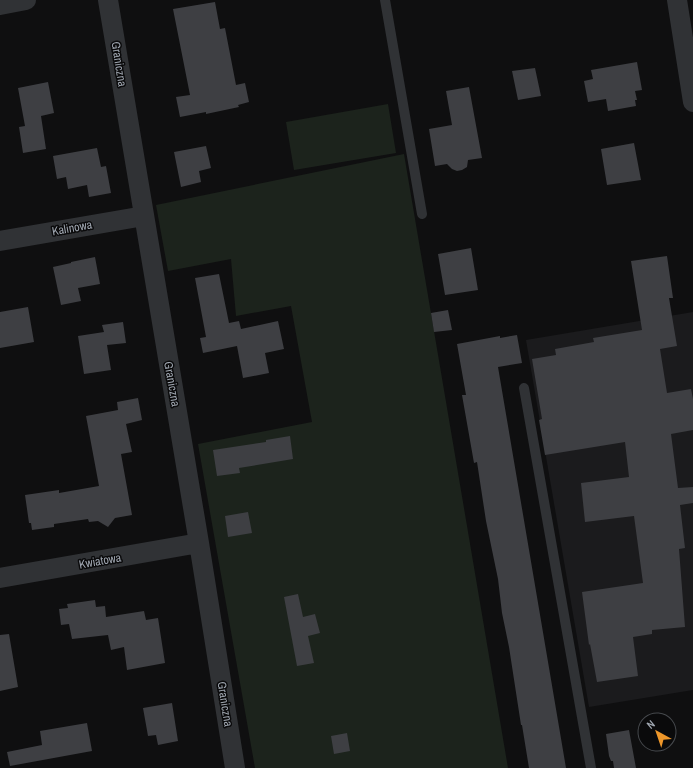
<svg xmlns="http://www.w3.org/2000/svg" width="693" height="768" font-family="'Archivo Narrow',sans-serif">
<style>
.built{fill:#1b1b1d}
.green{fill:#1c231c}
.building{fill:#3e3f43}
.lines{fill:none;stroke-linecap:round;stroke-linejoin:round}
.service{stroke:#303235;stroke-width:10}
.minor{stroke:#303235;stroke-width:20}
.labels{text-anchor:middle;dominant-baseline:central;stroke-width:3;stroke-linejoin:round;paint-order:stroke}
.street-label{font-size:12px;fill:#a0a7b1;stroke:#0a0a0b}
</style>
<rect width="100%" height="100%" fill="#0f0f10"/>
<!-- built -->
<path class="built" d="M 693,312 L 693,690 L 589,707 L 526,340 Z"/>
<!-- green -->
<path class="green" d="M 388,104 L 396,153 L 294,170 L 286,122 Z
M 404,154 L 508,768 L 255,768 L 198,444 L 312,422 L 291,306 L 236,316 L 231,259 L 168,271 L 156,205 Z"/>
<!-- building -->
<path class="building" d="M 215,2 L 220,29 L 225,28 L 236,85 L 245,83 L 249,102 L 238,105 L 239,107 L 206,114 L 206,112 L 180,117 L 176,97 L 190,95 L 173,9 Z
M 637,62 L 642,90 L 635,91 L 637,100 L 635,100 L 636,106 L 608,111 L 606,99 L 588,102 L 584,81 L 593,79 L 591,70 Z
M 535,68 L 541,96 L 518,100 L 512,71 Z
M 48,82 L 54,113 L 41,116 L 46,149 L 23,153 L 19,127 L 25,126 L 18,88 Z
M 469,87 L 482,158 L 468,160 L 467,167 L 462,170 L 457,171 L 452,169 L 447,164 L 435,166 L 429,129 L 452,125 L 446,91 Z
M 634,143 L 641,180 L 607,185 L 601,149 Z
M 206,146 L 211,168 L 199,171 L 201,182 L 181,187 L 174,152 Z
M 97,148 L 101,167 L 106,166 L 111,193 L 89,197 L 87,185 L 68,189 L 66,177 L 57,179 L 53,156 Z
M 471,248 L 478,290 L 445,295 L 438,254 Z
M 667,256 L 673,298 L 669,298 L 677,346 L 660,349 L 667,393 L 691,389 L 693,399 L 693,430 L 671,434 L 678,488 L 693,487 L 693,503 L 680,505 L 685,548 L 679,549 L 685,627 L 652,630 L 652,634 L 633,637 L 638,676 L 597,682 L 590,644 L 589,645 L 582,592 L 643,583 L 634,516 L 585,522 L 581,483 L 629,477 L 625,442 L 545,455 L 539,420 L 542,419 L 532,359 L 556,355 L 555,349 L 594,342 L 593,338 L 642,330 L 631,261 Z
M 95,257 L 100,284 L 78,288 L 81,301 L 61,305 L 53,267 L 71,263 L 71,262 Z
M 219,274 L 229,323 L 239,321 L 241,329 L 278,321 L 284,349 L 265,353 L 269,373 L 243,378 L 237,346 L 203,353 L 200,338 L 206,337 L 195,278 Z
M 28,307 L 34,342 L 0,348 L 0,312 Z
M 448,310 L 452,330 L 434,332 L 431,313 Z
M 123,322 L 126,343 L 107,345 L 111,370 L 84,374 L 78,336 L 104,332 L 102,325 Z
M 517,335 L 522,363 L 498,367 L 566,768 L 529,768 L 522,725 L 521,725 L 509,647 L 502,613 L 498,579 L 486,521 L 477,462 L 474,463 L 462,395 L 466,395 L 457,344 L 500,336 L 500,338 Z
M 138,398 L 142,420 L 126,424 L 132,452 L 121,454 L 132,515 L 115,518 L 108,527 L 98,521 L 89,522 L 88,519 L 54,524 L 54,527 L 32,530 L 31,523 L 29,523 L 25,495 L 59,490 L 59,493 L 99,486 L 86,416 L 118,410 L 117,402 Z
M 290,436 L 293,459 L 239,468 L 240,473 L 217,476 L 213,450 L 266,442 L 266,440 Z
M 248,512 L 252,533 L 228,537 L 225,516 Z
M 298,594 L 303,617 L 315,614 L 320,633 L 308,636 L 314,663 L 297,666 L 284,597 Z
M 95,600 L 96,607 L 105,606 L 106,617 L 144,611 L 146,620 L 158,618 L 165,663 L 127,670 L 124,647 L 111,650 L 108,635 L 72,639 L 69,624 L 61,625 L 59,609 L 68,608 L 67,604 Z
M 9,634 L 18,687 L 0,691 L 0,635 Z
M 172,703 L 178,741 L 158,745 L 156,735 L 148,736 L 143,708 Z
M 87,723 L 92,751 L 10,766 L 7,752 L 42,745 L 40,731 Z
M 629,730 L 636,768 L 614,768 L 613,761 L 611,761 L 609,756 L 606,734 Z
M 347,733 L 350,751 L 334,754 L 331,736 Z"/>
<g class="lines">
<!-- service -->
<path class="service" d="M 385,0 L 422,214
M 524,388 L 591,768"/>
<!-- minor -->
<path class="minor" d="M 108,0 L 199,543 L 235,768
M 677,0 L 693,102
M 0,5 L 26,0
M 0,241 L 144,216
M 0,578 L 199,543"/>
</g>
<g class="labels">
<!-- street labels -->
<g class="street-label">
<text transform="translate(119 64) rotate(81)">Graniczna</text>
<text transform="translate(72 228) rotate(-10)">Kalinowa</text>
<text transform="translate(172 384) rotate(80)">Graniczna</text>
<text transform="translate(100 561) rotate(-10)">Kwiatowa</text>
<text transform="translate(225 704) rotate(81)">Graniczna</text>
</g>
</g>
<!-- north arrow -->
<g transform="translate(657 732) rotate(320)"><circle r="19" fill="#0a0a0b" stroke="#46494d"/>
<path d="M0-3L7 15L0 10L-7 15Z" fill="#ee972a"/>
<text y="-6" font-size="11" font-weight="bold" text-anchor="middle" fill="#a0a7b1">N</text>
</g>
</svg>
